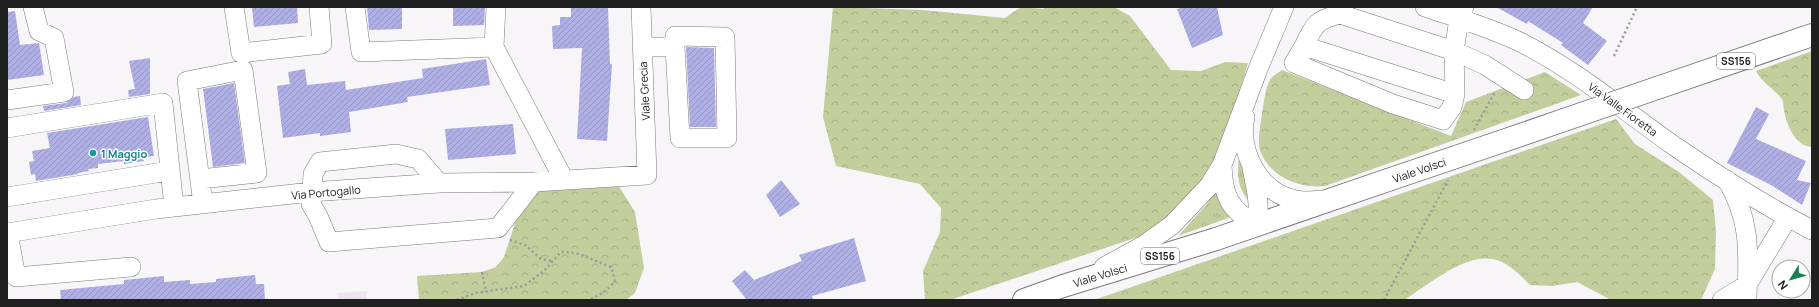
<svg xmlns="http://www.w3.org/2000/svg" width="1819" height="307" font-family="Manrope,sans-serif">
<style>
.built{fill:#ede6ef}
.grass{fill:url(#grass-tufts)}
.forest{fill:url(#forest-crowns)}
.building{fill:url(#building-hatch)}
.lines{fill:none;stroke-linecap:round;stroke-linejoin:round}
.minor-casing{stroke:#7b797b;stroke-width:20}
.major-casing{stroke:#7b797b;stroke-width:24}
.path{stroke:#9a999b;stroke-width:2.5;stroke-dasharray:2 3;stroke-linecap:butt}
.minor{stroke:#fff;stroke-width:19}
.major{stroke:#fff;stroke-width:22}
.major-bridge-casing{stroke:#7b797b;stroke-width:24;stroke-linecap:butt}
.major-bridge{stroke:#fff;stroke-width:22}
.culture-dot{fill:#0f9aa8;stroke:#fff;stroke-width:1.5}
.labels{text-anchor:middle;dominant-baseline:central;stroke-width:3;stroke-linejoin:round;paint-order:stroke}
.shield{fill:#fff;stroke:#636364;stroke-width:1}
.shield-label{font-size:10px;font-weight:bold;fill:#202021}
.street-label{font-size:11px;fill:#202021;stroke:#fff}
.culture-label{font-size:11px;font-weight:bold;fill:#0d838f;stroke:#fff;text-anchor:start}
</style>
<defs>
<pattern id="grass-tufts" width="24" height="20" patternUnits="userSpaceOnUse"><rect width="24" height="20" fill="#c3ce9d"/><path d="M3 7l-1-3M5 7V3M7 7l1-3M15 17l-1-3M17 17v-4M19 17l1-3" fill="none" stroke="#a7b187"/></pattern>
<pattern id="forest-crowns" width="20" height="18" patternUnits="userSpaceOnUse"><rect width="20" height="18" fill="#c3ce9d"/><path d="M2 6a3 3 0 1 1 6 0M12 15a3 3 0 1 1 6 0" fill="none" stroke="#a7b187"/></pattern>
<pattern id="building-hatch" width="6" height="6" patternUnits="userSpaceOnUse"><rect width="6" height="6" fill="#afafe3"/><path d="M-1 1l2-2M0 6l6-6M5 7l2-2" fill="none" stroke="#9696c2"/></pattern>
</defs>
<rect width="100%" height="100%" fill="#f7f5f8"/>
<!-- built -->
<path class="built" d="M 366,291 L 367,300 L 339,300 L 338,293 Z"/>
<!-- grass -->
<path class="grass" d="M 1239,157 L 1247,182 L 1250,202 C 1237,188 1237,175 1239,157 Z
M 1220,185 L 1231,217 L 1178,236 L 1207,204 Z"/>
<!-- forest -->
<path class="forest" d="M 833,7 L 923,10 L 1005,18 L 1021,7 L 1044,9 L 1044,7 L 1114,7 L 1130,16 L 1171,70 L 1201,71 L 1225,62 L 1248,63 L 1232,118 L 1211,166 L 1191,195 L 1168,219 L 1141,236 L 950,300 L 925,300 L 923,271 L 940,232 L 941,208 L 920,184 L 836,166 L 823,117 Z
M 1812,51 L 1812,147 C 1795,146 1786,124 1784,110 C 1783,106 1784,101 1781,98 C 1773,88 1762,83 1756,71 Z
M 1282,70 L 1451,136 L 1466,102 L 1545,72 L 1581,95 L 1325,186 C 1299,189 1269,177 1260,150 C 1257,139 1261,124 1262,113 C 1264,103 1265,89 1270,80 C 1272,76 1278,73 1282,70 Z
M 1616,119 L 1635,144 L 1679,172 L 1713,200 L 1716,231 L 1715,269 L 1701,300 L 1611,300 L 1577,282 L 1552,286 L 1530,285 C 1520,275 1507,261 1492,259 C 1463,254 1427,286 1404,300 L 1094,300 Z
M 618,185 L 635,212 L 644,268 L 635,293 L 626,300 L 419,300 L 417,276 L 482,272 L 496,267 L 504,257 L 518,214 L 541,189 Z"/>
<!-- building -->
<path class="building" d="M 252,7 L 297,7 L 298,23 L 254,27 Z
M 367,7 L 402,7 L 402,29 L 369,30 Z
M 453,7 L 485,7 L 484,25 L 453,26 Z
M 578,7 L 608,7 L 610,64 L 612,64 L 607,141 L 577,139 L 582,48 L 553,49 L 552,26 L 560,25 L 560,17 L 571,17 L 571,8 Z
M 1186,7 L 1217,7 L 1223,35 L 1192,48 L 1177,9 Z
M 1496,7 L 1593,7 L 1583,23 L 1607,41 L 1588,65 L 1561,45 L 1563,43 L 1528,21 L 1527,24 Z
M 15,11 L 20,45 L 39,43 L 44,75 L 7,80 L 7,12 Z
M 686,47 L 714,48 L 716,127 L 690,127 Z
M 150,58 L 150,94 L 129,97 L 128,90 L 135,89 L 129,61 Z
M 486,59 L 490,85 L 407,97 L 408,102 L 349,112 L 351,132 L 320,136 L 320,133 L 283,138 L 277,86 L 290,84 L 288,72 L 305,69 L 307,85 L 345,81 L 346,90 L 423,78 L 422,69 Z
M 234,83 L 245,163 L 213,167 L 203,89 Z
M 80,96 L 81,105 L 44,111 L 43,106 L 66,103 L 73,97 Z
M 1756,107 L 1769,114 L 1756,139 L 1806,161 L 1797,180 L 1811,183 L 1802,205 L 1771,185 L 1727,163 Z
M 148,117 L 154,156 L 143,157 L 144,161 L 124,164 L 124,161 L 98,164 L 98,168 L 88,169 L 89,171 L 78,173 L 78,174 L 36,181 L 35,174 L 31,175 L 29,162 L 34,161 L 32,151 L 50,148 L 47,133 Z
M 513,124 L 516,154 L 448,160 L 445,129 Z
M 781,180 L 800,204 L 780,217 L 766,195 Z
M 854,238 L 866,281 L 812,296 L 813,300 L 747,300 L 732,281 L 745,270 L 754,280 L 802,261 L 799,255 Z
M 255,275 L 256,284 L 264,284 L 265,300 L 61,300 L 60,290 L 124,284 L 124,280 L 164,276 L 164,282 L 190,280 L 190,284 L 216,282 L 216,279 Z"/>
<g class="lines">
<defs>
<path id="minor" d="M 234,7 L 241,53 L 322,44 L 319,7
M 355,7 L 361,52 L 494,47
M 496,7 L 494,47 L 564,180
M 1425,7 C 1457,18 1491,28 1522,43 C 1575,70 1621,108 1670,143 C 1715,174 1763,205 1812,230
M 1464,7 L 1459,19 L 1454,51 L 1340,14 C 1316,20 1315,24 1304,46 L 1455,94 L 1454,51 L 1485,65 L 1524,90
M 1304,46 L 1294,63 L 1393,104 L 1443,120 L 1452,107 L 1455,94
M 642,47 L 675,47 L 675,36 L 725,37 L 727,138 L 680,138 L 675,47
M 7,100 L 64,92 L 54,38 L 39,31 L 33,7
M 1245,117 C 1238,152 1259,193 1296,200 C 1304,202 1313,201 1321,200
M 7,128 L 163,103 L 174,207
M 1222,165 C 1223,196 1229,209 1256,225 C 1261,206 1256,188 1252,168
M 200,179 L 257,173 L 243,70 L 187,81 L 203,204
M 1727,180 C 1752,223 1748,253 1747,300
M 439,183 L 418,159 L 396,154 L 320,162 L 313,174 L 311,204 L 318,216 L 329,242 L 498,228 L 534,182
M 7,197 L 169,171
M 7,233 L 156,209 L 311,192 L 439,183 L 534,182 L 647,175 L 641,7
M 8,233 L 16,277 L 131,267
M 1104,267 L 1144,245 L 1172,225 L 1209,186 L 1222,165 L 1258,69 L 1284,7
M 1750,280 L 1788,217
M 1722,300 L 1747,285"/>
<path id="major" d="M 1660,87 L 1812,35
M 1503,141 L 1564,120
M 1024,300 L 1063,286 L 1216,239 L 1388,180"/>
</defs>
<!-- minor casing -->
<use href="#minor" class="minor-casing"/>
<!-- major casing -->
<use href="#major" class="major-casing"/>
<!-- path -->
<path class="path" d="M 1614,56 L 1637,7
M 1474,130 L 1495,92
M 510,240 L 525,245 L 541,259 L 552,261
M 482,272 L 486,291
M 457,300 L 475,293 L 524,286 L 544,271 L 561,252 C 581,251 593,261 611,267 L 615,281 C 607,291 599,296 588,300
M 1384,300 L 1448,180"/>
<!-- minor -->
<use href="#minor" class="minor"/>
<!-- major -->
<use href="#major" class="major"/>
<defs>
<path id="major-bridge" d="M 1564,120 L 1660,87
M 1388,180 L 1503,141"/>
</defs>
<!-- major-bridge casing -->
<use href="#major-bridge" class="major-bridge-casing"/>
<!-- major-bridge -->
<use href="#major-bridge" class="major-bridge"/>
</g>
<!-- markers -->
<circle class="culture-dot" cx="93" cy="153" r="4"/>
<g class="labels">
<!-- shield labels -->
<g class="shield">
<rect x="1717" y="53" width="38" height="16" rx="3"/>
<rect x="1141" y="248" width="38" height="16" rx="3"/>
</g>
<g class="shield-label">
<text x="1736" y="61">SS156</text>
<text x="1160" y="256">SS156</text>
</g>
<!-- street labels -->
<g class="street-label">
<text transform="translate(644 91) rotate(-93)">Viale Grecia</text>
<text transform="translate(1623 109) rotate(36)">Via Valle Fioretta</text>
<text transform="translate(1419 170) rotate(-19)">Viale Volsci</text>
<text transform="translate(326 192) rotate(-5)">Via Portogallo</text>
<text transform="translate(1100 275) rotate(-17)">Viale Volsci</text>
</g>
<!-- culture labels -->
<g class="culture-label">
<text x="101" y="153">1 Maggio</text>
</g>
</g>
<!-- border -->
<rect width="1819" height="307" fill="none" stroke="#202021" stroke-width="16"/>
<!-- north arrow -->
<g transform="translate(1791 279) rotate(233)"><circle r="19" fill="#ffffff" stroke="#a6a6a6"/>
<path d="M0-3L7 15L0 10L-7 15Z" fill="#1a7d56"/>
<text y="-6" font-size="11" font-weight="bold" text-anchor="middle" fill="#202021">N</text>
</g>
</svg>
